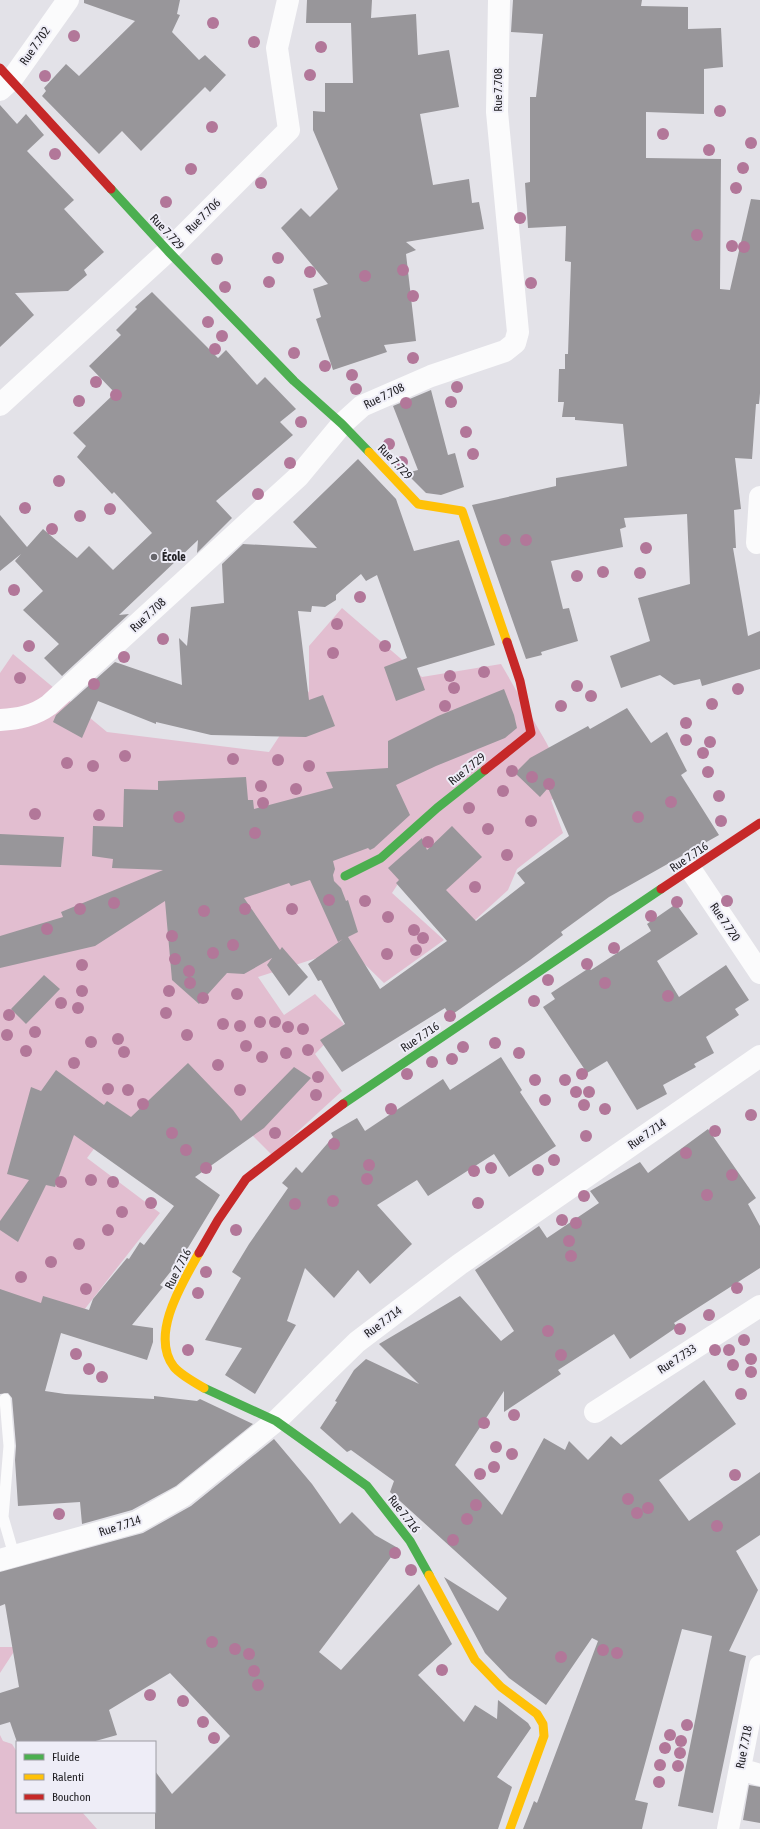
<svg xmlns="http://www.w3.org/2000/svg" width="760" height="1829" font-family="'Asap Condensed',sans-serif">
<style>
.green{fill:#e2bed0}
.building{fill:#98969a}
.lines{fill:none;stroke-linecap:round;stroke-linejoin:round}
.lane{stroke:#fbfbfc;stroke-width:11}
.street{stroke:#fbfbfc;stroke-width:22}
.fast{stroke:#4caf50;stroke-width:9}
.slow{stroke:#ffc107;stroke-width:9}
.jam{stroke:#c62828;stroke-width:9}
.tree{fill:#b27799}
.poi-dot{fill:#66656a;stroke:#eeedf7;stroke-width:1.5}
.labels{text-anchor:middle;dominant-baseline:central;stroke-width:4;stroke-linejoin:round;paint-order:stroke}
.street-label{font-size:12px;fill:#232226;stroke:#eeedf7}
.poi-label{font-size:12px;font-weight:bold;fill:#232226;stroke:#eeedf7;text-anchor:start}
</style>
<rect width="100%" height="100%" fill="#e3e2e8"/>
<!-- green -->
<path class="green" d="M 342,608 L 422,677 L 501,664 L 546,742 L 571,791 L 551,800 L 563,833 L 517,869 L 508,890 L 473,922 L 411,864 L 392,893 L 444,940 L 384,983 L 348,948 L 258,977 L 284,1015 L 315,994 L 344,1024 L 315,1054 L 342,1091 L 272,1155 L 227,1110 L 115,1121 L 87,1158 L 160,1213 L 84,1310 L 0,1311 L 0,673 L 13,654 L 107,732 L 269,752 L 309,691 L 309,646 Z
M 0,1647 L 17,1647 L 0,1673 Z
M 0,1735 L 3,1741 L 12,1744 L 17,1752 L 17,1812 L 82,1812 L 97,1829 L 0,1829 Z"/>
<!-- building -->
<path class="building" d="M 84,0 L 180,0 L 177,14 L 180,15 L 172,32 L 199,60 L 205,55 L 226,75 L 210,92 L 205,87 L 141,151 L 122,131 L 99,154 L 42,96 L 46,91 L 44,88 L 66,64 L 79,76 L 135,21 L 84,3 Z
M 307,0 L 372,0 L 371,18 L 416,14 L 418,55 L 449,50 L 459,107 L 420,114 L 433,185 L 469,179 L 472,203 L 479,202 L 484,229 L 406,242 L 416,250 L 406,254 L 416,341 L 384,345 L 387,352 L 333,370 L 316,319 L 321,317 L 313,289 L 328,284 L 281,228 L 301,208 L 310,217 L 338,189 L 313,130 L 313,111 L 325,112 L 325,83 L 353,83 L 351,23 L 306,23 Z
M 513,0 L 642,0 L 641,6 L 688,7 L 688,29 L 721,28 L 723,67 L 704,69 L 704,114 L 646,112 L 646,158 L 721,159 L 720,289 L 730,290 L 751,199 L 760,200 L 760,393 L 759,404 L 756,404 L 752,459 L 735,458 L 741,509 L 734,510 L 736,548 L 733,548 L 748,636 L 760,631 L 760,669 L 702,686 L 700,679 L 674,685 L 660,675 L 621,688 L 610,656 L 650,641 L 638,598 L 690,584 L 687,514 L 624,518 L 626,527 L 620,529 L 623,547 L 551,561 L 563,609 L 569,608 L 578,641 L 541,652 L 542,655 L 526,659 L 472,505 L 556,486 L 556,478 L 627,466 L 623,424 L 575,420 L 575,417 L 562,417 L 564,402 L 558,402 L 559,369 L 565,369 L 565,354 L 568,354 L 571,262 L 565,261 L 566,226 L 528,228 L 525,183 L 530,182 L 530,97 L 536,97 L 543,34 L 511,32 Z
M 0,105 L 17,124 L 26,114 L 44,135 L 27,151 L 74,200 L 64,209 L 104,252 L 84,270 L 87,275 L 68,291 L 15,293 L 34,315 L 0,347 Z
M 152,292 L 218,358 L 226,350 L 257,385 L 265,377 L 296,409 L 280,422 L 293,435 L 216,501 L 232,518 L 197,553 L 198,540 L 119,615 L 129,614 L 62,676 L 44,658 L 59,644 L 23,610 L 43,591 L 15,561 L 21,554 L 0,571 L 0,515 L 27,547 L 43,529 L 77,558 L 89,546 L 113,570 L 152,533 L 114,492 L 112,494 L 77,457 L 86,446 L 73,433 L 115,393 L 89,366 L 121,335 L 116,330 L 137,309 L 135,307 Z
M 431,390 L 448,455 L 455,453 L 464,487 L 441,495 L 426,493 L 406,473 L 418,470 L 393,406 Z
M 358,459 L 396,499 L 414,551 L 459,540 L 495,645 L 417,668 L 425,690 L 396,701 L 384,667 L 407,658 L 377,575 L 366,581 L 361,574 L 336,595 L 336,600 L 325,607 L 312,606 L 311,612 L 298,611 L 309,700 L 323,695 L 335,726 L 306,737 L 211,735 L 156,722 L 156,724 L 98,701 L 82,738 L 53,722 L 56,715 L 115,662 L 182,685 L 179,638 L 187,646 L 191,607 L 224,603 L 222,564 L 243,544 L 317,548 L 293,522 Z
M 504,689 L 514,715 L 517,728 L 505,738 L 436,766 L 396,785 L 410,815 L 374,848 L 370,850 L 368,848 L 333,861 L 335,869 L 333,875 L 334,881 L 341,888 L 346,901 L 348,900 L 358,932 L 348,937 L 380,989 L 447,941 L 396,883 L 399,880 L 388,868 L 422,838 L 427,850 L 452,826 L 482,857 L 446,890 L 476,921 L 525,883 L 517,873 L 569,836 L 548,788 L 540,797 L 515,773 L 530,758 L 588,726 L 590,729 L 627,708 L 651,743 L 667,732 L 687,771 L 681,775 L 719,835 L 609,897 L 561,932 L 563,935 L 530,960 L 450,1016 L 445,1008 L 342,1072 L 320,1040 L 345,1024 L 321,980 L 318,981 L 308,964 L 343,939 L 338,942 L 310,880 L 291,886 L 289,883 L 244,898 L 280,950 L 282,947 L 308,977 L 289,996 L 267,965 L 272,958 L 244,974 L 227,973 L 199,1004 L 172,980 L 165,901 L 95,946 L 0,968 L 0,936 L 63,917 L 61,912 L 163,870 L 112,868 L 113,859 L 92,856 L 93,826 L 123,827 L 124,789 L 158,790 L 158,781 L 246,777 L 248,800 L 253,800 L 254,809 L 333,788 L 326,772 L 388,768 L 388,741 L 438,716 Z
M 0,834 L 64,837 L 61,867 L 0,865 Z
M 676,904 L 698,934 L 657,961 L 679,997 L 726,965 L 749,1000 L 735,1009 L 739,1015 L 706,1037 L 714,1053 L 694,1064 L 696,1067 L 663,1085 L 667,1094 L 637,1110 L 607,1061 L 587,1073 L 543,1007 L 555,999 L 551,993 L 589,968 L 591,970 L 651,931 L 647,924 Z
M 44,975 L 60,989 L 26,1024 L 11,1009 Z
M 501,1057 L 522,1090 L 520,1092 L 556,1146 L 509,1177 L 494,1154 L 428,1196 L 417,1180 L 377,1205 L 412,1244 L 370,1284 L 358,1270 L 334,1298 L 305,1268 L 287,1321 L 296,1325 L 255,1394 L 225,1375 L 242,1348 L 205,1340 L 241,1278 L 232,1272 L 249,1244 L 288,1188 L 282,1183 L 296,1167 L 302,1173 L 333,1137 L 331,1133 L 357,1118 L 365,1131 L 443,1079 L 450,1090 Z
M 188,1063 L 233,1110 L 241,1121 L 294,1067 L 311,1078 L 264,1128 L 195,1177 L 220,1195 L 183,1256 L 160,1285 L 163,1287 L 132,1325 L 153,1328 L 153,1342 L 147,1360 L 61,1333 L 45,1391 L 65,1394 L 154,1399 L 154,1396 L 197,1401 L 200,1399 L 253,1424 L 176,1486 L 132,1510 L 82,1524 L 80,1502 L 18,1506 L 15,1460 L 16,1446 L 12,1398 L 8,1393 L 0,1394 L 0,1289 L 41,1303 L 43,1296 L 89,1310 L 93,1299 L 127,1258 L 129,1259 L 140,1242 L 144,1245 L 174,1206 L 74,1135 L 55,1187 L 46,1185 L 18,1242 L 0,1230 L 0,1221 L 29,1180 L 7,1174 L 31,1087 L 41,1091 L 56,1070 L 104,1105 L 107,1101 L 131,1117 Z
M 708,1129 L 756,1198 L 748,1204 L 760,1226 L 760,1268 L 674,1323 L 677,1327 L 630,1359 L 614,1334 L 558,1370 L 561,1374 L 504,1412 L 504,1391 L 455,1465 L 502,1515 L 544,1438 L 565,1450 L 569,1441 L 588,1460 L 611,1436 L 621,1445 L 704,1380 L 736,1424 L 659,1480 L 689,1521 L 760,1472 L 760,1535 L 736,1551 L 758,1590 L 729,1651 L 746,1656 L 713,1813 L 678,1806 L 712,1636 L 682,1629 L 635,1800 L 648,1803 L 642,1829 L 523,1829 L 534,1801 L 537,1803 L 598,1641 L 592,1638 L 546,1705 L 509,1678 L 485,1653 L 444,1577 L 498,1611 L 507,1598 L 390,1492 L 394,1481 L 351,1450 L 347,1452 L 320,1428 L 337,1402 L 335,1401 L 354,1370 L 366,1359 L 419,1384 L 379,1344 L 460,1296 L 501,1341 L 514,1331 L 475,1270 L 539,1226 L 547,1238 L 599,1203 L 590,1191 L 640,1162 L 648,1173 Z
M 274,1439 L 312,1484 L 340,1524 L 352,1512 L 375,1535 L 398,1548 L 319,1652 L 341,1670 L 419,1584 L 452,1644 L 418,1675 L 464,1722 L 475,1705 L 497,1719 L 498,1700 L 528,1723 L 531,1728 L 497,1777 L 512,1787 L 498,1829 L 155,1829 L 155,1771 L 172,1794 L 230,1736 L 170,1673 L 109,1710 L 117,1735 L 92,1742 L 17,1742 L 10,1722 L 0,1725 L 0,1693 L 19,1687 L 5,1604 L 0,1606 L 0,1572 L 143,1533 L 191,1506 Z
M 749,1785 L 760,1787 L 760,1823 L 743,1820 Z"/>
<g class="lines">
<!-- lane -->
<path class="lane" d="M 5,1399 L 9,1446 L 3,1517 L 14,1555"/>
<!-- street -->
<path class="street" d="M 0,90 L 12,79 L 68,0
M 0,405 L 168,251 L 289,130 L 277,48 L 288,0
M 757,543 L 760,497
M 0,720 C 18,719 34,716 49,705 L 298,477 L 342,424 L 362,406 L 431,376 L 505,351 L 515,343 L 518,332 L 497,112 L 499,0
M 691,870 L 760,973
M 595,1412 L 760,1306
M 0,1560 L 137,1522 L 183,1496 L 276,1421 L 357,1342 L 460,1264 L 760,1056
M 740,1769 L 760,1775
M 728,1829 L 760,1666"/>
<!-- fast -->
<path class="fast" d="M 111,189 L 168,251 L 294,381 L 342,424 L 369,452
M 345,876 L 381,858 L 437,808 L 485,770
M 343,1104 L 661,889
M 204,1388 L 276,1421 L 367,1486 L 410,1541 L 429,1575"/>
<!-- slow -->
<path class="slow" d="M 369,452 L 418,504 L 462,511 L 507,642
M 199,1253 C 183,1282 149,1335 174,1367 C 179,1373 197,1384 204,1388
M 429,1575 L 475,1660 L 501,1687 L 537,1714 L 543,1724 L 544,1736 L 510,1829"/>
<!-- jam -->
<path class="jam" d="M 0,68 L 111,189
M 485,770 L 531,733 L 520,681 L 507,642
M 661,889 L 760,823
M 199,1253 L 218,1220 L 246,1179 L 343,1104"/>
</g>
<!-- trees -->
<g class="tree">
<circle cx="213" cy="23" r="6"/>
<circle cx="74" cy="36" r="6"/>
<circle cx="254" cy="42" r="6"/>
<circle cx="321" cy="47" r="6"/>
<circle cx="310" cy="75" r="6"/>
<circle cx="45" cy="76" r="6"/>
<circle cx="720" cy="111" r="6"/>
<circle cx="212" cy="127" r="6"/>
<circle cx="663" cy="134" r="6"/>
<circle cx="751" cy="143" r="6"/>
<circle cx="709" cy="150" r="6"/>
<circle cx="55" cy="154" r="6"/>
<circle cx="743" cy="168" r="6"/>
<circle cx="191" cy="169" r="6"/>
<circle cx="261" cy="183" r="6"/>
<circle cx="736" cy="188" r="6"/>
<circle cx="166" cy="202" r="6"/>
<circle cx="520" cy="218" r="6"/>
<circle cx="697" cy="235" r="6"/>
<circle cx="732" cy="246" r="6"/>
<circle cx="744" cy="247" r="6"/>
<circle cx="278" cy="258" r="6"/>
<circle cx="217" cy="259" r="6"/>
<circle cx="403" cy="270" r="6"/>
<circle cx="310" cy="272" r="6"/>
<circle cx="365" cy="276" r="6"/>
<circle cx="269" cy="282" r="6"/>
<circle cx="531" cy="283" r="6"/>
<circle cx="225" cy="287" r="6"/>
<circle cx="413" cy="296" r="6"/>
<circle cx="208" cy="322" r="6"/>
<circle cx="222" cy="336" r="6"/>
<circle cx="215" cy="349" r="6"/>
<circle cx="294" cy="353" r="6"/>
<circle cx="413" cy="358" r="6"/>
<circle cx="325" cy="366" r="6"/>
<circle cx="352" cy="375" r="6"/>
<circle cx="96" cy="382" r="6"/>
<circle cx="457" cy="387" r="6"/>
<circle cx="356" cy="389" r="6"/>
<circle cx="116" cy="395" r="6"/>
<circle cx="79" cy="401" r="6"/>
<circle cx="451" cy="402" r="6"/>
<circle cx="406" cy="403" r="6"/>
<circle cx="301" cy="422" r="6"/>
<circle cx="466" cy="432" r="6"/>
<circle cx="389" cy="444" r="6"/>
<circle cx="473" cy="454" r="6"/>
<circle cx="402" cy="462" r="6"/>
<circle cx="290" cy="463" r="6"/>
<circle cx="59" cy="481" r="6"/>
<circle cx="258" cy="494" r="6"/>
<circle cx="25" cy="508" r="6"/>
<circle cx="110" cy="509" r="6"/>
<circle cx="80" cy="516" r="6"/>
<circle cx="52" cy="529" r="6"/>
<circle cx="505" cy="540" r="6"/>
<circle cx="526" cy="540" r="6"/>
<circle cx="646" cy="548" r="6"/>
<circle cx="603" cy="572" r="6"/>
<circle cx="640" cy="573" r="6"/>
<circle cx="577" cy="576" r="6"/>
<circle cx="14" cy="590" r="6"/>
<circle cx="360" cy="597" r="6"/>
<circle cx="337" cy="624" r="6"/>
<circle cx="163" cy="639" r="6"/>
<circle cx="29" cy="646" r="6"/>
<circle cx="385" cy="646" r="6"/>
<circle cx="333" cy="653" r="6"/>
<circle cx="124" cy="657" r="6"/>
<circle cx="484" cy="672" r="6"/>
<circle cx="450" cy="676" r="6"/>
<circle cx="20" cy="678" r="6"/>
<circle cx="94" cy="684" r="6"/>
<circle cx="577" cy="686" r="6"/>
<circle cx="454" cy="688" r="6"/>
<circle cx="738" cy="689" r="6"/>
<circle cx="591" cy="696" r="6"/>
<circle cx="712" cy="704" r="6"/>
<circle cx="445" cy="706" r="6"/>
<circle cx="561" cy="706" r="6"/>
<circle cx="686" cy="723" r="6"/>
<circle cx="686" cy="740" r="6"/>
<circle cx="710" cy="742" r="6"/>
<circle cx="703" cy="753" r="6"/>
<circle cx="125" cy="756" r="6"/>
<circle cx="233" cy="759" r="6"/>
<circle cx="278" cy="760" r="6"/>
<circle cx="67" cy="763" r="6"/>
<circle cx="93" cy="766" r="6"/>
<circle cx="309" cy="766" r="6"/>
<circle cx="512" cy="771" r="6"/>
<circle cx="708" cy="772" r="6"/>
<circle cx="532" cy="777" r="6"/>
<circle cx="549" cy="784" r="6"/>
<circle cx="261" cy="786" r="6"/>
<circle cx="296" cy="789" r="6"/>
<circle cx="503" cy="791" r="6"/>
<circle cx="719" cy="796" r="6"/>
<circle cx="671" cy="802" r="6"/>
<circle cx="263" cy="803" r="6"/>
<circle cx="469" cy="808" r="6"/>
<circle cx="35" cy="814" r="6"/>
<circle cx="99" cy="815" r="6"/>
<circle cx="179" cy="817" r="6"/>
<circle cx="638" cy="817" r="6"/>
<circle cx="531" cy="821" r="6"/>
<circle cx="721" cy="821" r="6"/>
<circle cx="488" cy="829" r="6"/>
<circle cx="255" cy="833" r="6"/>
<circle cx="428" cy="842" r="6"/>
<circle cx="507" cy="855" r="6"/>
<circle cx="475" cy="887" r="6"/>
<circle cx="329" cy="900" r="6"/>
<circle cx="365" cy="901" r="6"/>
<circle cx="727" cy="901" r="6"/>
<circle cx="677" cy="902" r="6"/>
<circle cx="114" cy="903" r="6"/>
<circle cx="80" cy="909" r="6"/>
<circle cx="245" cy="909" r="6"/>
<circle cx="292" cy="909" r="6"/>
<circle cx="204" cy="911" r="6"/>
<circle cx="651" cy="916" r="6"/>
<circle cx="388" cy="917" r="6"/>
<circle cx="47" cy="929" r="6"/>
<circle cx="414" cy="930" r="6"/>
<circle cx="172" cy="936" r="6"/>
<circle cx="423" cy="938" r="6"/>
<circle cx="233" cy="945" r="6"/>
<circle cx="614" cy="948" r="6"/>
<circle cx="416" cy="950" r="6"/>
<circle cx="213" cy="953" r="6"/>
<circle cx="387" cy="954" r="6"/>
<circle cx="175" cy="959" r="6"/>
<circle cx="587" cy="964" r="6"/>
<circle cx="82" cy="965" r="6"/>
<circle cx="189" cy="971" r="6"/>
<circle cx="548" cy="980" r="6"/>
<circle cx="190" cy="983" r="6"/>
<circle cx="605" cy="983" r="6"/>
<circle cx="82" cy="991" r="6"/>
<circle cx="169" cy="991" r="6"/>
<circle cx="237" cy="994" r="6"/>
<circle cx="668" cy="996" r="6"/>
<circle cx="203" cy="998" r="6"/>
<circle cx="534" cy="1001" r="6"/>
<circle cx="61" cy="1003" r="6"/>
<circle cx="78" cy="1008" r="6"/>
<circle cx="166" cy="1013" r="6"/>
<circle cx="9" cy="1015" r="6"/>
<circle cx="450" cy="1016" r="6"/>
<circle cx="260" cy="1022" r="6"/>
<circle cx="275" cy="1022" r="6"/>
<circle cx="223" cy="1024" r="6"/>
<circle cx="240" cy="1026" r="6"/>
<circle cx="288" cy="1027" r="6"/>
<circle cx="303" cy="1029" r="6"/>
<circle cx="35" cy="1032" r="6"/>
<circle cx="7" cy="1035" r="6"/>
<circle cx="187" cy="1035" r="6"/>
<circle cx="118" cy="1039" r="6"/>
<circle cx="91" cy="1042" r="6"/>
<circle cx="495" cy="1043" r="6"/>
<circle cx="246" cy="1046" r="6"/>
<circle cx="463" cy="1047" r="6"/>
<circle cx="308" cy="1050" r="6"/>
<circle cx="26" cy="1051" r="6"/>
<circle cx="124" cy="1052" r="6"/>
<circle cx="286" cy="1053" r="6"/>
<circle cx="519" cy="1053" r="6"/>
<circle cx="262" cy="1057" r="6"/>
<circle cx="452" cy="1059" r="6"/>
<circle cx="432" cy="1062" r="6"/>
<circle cx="74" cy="1063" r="6"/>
<circle cx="218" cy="1065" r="6"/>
<circle cx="407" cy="1074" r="6"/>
<circle cx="582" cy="1074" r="6"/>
<circle cx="318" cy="1077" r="6"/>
<circle cx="535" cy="1080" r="6"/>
<circle cx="565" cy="1080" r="6"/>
<circle cx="108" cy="1089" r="6"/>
<circle cx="128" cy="1090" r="6"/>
<circle cx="240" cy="1090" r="6"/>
<circle cx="576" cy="1092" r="6"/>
<circle cx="589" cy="1092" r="6"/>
<circle cx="316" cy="1095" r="6"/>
<circle cx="545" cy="1100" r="6"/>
<circle cx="143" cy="1104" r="6"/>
<circle cx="584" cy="1105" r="6"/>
<circle cx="391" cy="1109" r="6"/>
<circle cx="605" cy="1109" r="6"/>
<circle cx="751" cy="1115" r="6"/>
<circle cx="715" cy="1131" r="6"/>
<circle cx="172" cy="1133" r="6"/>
<circle cx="275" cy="1133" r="6"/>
<circle cx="586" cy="1136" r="6"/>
<circle cx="334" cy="1144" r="6"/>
<circle cx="186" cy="1150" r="6"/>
<circle cx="686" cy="1153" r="6"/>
<circle cx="554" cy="1160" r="6"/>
<circle cx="369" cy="1165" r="6"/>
<circle cx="206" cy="1168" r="6"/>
<circle cx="491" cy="1168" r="6"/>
<circle cx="538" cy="1170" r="6"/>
<circle cx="474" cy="1171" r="6"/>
<circle cx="732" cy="1175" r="6"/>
<circle cx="367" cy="1179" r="6"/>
<circle cx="91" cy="1180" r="6"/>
<circle cx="61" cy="1182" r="6"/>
<circle cx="113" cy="1182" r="6"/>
<circle cx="707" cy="1195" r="6"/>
<circle cx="584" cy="1196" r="6"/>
<circle cx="333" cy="1201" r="6"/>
<circle cx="151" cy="1203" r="6"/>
<circle cx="478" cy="1203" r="6"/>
<circle cx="295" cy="1204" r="6"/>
<circle cx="122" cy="1212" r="6"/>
<circle cx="562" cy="1220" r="6"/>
<circle cx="576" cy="1223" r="6"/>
<circle cx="108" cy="1230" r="6"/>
<circle cx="236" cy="1230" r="6"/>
<circle cx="569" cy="1241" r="6"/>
<circle cx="79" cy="1244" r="6"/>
<circle cx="571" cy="1256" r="6"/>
<circle cx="51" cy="1262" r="6"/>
<circle cx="206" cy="1272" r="6"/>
<circle cx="21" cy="1277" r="6"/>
<circle cx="737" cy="1288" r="6"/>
<circle cx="86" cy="1289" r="6"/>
<circle cx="198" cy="1293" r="6"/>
<circle cx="709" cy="1315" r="6"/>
<circle cx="680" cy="1329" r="6"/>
<circle cx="548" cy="1331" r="6"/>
<circle cx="744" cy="1340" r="6"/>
<circle cx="188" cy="1350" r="6"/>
<circle cx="715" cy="1350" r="6"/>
<circle cx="729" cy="1350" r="6"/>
<circle cx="76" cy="1354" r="6"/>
<circle cx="561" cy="1355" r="6"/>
<circle cx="751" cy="1359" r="6"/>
<circle cx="733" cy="1365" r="6"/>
<circle cx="89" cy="1369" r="6"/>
<circle cx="751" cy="1372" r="6"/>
<circle cx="102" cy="1377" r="6"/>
<circle cx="741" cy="1394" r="6"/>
<circle cx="514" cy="1415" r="6"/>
<circle cx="484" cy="1423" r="6"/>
<circle cx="496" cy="1447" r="6"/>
<circle cx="512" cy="1454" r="6"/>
<circle cx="494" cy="1467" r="6"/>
<circle cx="480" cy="1474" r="6"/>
<circle cx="735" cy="1475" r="6"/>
<circle cx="628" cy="1499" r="6"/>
<circle cx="476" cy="1505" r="6"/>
<circle cx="648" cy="1508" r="6"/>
<circle cx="637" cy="1513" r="6"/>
<circle cx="59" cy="1514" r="6"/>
<circle cx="467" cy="1519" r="6"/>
<circle cx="717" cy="1526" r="6"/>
<circle cx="453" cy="1540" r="6"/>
<circle cx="395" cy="1553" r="6"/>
<circle cx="411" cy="1570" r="6"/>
<circle cx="212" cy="1642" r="6"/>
<circle cx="235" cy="1649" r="6"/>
<circle cx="603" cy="1650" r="6"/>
<circle cx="617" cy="1653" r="6"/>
<circle cx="249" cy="1654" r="6"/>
<circle cx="561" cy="1657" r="6"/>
<circle cx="442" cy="1670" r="6"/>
<circle cx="254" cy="1671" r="6"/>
<circle cx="258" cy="1685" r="6"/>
<circle cx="150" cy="1695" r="6"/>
<circle cx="183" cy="1701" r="6"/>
<circle cx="203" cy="1722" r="6"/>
<circle cx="687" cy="1725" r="6"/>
<circle cx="670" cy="1735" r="6"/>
<circle cx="214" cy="1738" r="6"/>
<circle cx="681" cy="1741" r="6"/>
<circle cx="665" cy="1748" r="6"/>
<circle cx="680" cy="1753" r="6"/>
<circle cx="660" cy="1765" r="6"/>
<circle cx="678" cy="1766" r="6"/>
<circle cx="659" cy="1782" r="6"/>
</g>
<!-- markers -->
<circle class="poi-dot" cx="154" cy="557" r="4"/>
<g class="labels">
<!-- street labels -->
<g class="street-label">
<text transform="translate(35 46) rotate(-55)">Rue 7.702</text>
<text transform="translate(498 90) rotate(-90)">Rue 7.708</text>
<text transform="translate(203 216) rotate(-45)">Rue 7.706</text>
<text transform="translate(167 232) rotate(47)">Rue 7.729</text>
<text transform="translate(384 396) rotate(-26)">Rue 7.708</text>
<text transform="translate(395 462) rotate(46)">Rue 7.729</text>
<text transform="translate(148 615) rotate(-43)">Rue 7.708</text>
<text transform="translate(467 769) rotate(-39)">Rue 7.729</text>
<text transform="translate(689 857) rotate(-34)">Rue 7.716</text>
<text transform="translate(725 922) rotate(56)">Rue 7.720</text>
<text transform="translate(420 1037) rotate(-34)">Rue 7.716</text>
<text transform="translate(647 1134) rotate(-35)">Rue 7.714</text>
<text transform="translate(178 1269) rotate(-63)">Rue 7.716</text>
<text transform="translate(383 1322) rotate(-37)">Rue 7.714</text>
<text transform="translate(677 1359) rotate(-33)">Rue 7.733</text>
<text transform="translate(404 1514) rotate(52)">Rue 7.716</text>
<text transform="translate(120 1526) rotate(-18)">Rue 7.714</text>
<text transform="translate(744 1747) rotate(-79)">Rue 7.718</text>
</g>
<!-- poi labels -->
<g class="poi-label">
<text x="162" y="557">École</text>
</g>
</g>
<!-- legend -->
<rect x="16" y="1741" width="140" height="72" fill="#eeedf7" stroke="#9d9ca3"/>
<rect x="24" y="1754" width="20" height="6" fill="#4caf50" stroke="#9d9ca3"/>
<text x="52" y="1761" font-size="12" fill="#232226">Fluide</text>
<rect x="24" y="1774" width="20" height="6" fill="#ffc107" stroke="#9d9ca3"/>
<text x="52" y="1781" font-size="12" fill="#232226">Ralenti</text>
<rect x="24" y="1794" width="20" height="6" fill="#c62828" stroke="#9d9ca3"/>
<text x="52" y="1801" font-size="12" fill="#232226">Bouchon</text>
</svg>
